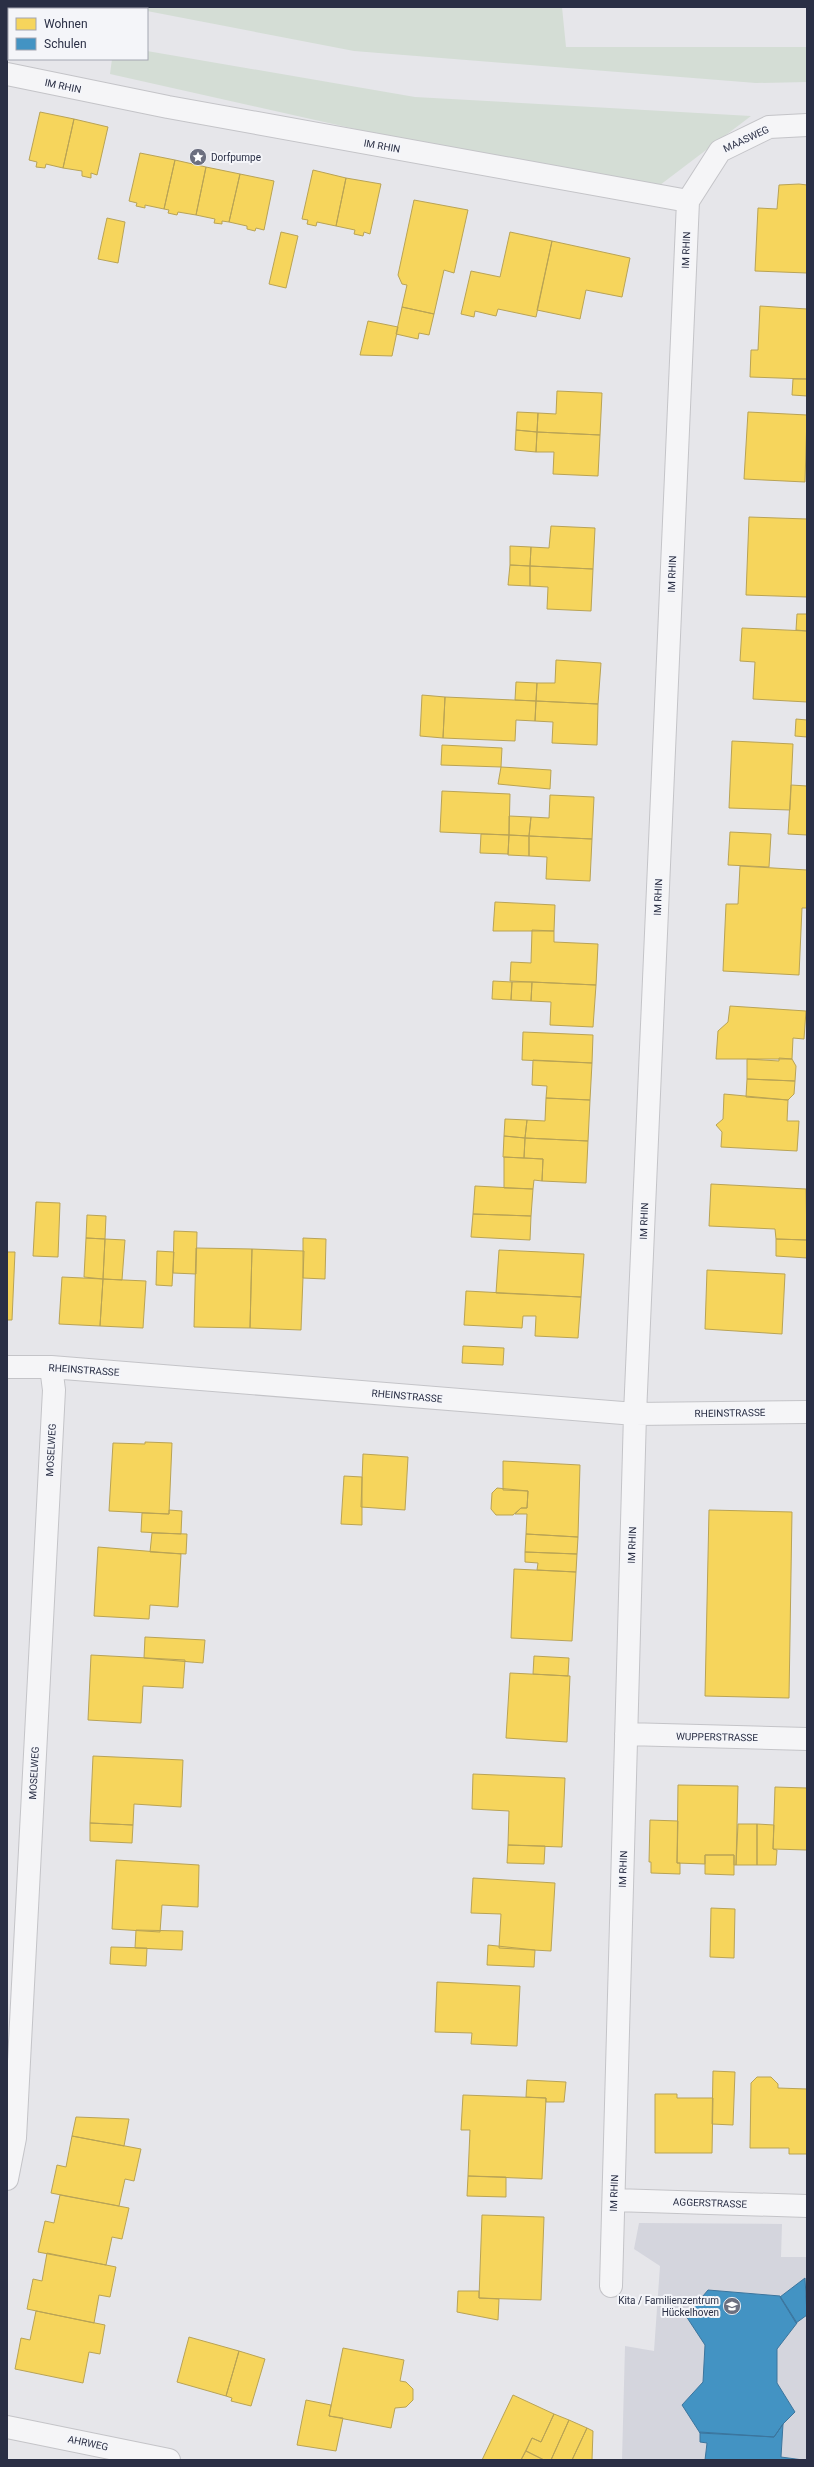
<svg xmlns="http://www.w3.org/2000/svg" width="814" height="2467" font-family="Roboto,sans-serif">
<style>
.built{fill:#d4d5dd}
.green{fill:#d4ddd5}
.homes{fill:#f6d55c;stroke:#b9a355}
.schools{fill:#4393c3;stroke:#3c759d}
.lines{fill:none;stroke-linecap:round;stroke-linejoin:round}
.minor-casing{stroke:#c4c4c8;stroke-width:24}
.minor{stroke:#f5f5f7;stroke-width:22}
.labels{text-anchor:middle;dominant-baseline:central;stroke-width:4;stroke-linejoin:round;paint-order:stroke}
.street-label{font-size:10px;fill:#2a2f45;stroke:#f4f5f9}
.poi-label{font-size:10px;fill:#2a2f45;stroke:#f4f5f9;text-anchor:start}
</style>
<rect width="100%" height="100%" fill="#e6e6ea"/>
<!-- built -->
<path class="built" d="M 639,2223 L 782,2224 L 781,2257 L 807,2257 L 807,2460 L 622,2460 L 625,2346 L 654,2351 L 660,2266 L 634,2249 Z"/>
<!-- green -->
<path class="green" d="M 124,7 L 562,7 L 566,47 L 807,47 L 807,82 L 756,83 L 354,51 L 147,11 L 147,9 Z
M 147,51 L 415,97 L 751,116 L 660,185 L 382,135 L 110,74 L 112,59 L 147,59 Z"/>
<!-- homes -->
<path class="homes" d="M 40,112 L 74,119 L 63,168 L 46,164 L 45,168 L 36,167 L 37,162 L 29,160 Z
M 74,119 L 108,127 L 97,175 L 91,173 L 91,178 L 82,176 L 82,171 L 63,168 Z
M 140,153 L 175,160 L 164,209 L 145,205 L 145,208 L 136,206 L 137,203 L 129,201 Z
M 175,160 L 206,167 L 196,215 L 178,212 L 177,215 L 168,213 L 169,210 L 164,209 Z
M 206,167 L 240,174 L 229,222 L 222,221 L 222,224 L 214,223 L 215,219 L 196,215 Z
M 313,170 L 346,178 L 336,226 L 317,222 L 316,226 L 307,224 L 308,220 L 302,219 Z
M 240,174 L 274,181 L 264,230 L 256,228 L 255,231 L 247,229 L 247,226 L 229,222 Z
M 346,178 L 381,184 L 370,234 L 364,232 L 363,236 L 354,234 L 355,230 L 336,226 Z
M 799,184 L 807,185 L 807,273 L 755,271 L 758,208 L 777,209 L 779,185 Z
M 414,200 L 468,210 L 454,273 L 444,270 L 434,314 L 402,307 L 407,285 L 402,284 L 398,275 Z
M 107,218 L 125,222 L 118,263 L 98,259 Z
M 281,232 L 298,236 L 286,288 L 269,284 Z
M 510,232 L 552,241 L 536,317 L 498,309 L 496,316 L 475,311 L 474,317 L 461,314 L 471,271 L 500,277 Z
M 552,241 L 630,258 L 622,297 L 586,290 L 580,319 L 537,310 Z
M 760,306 L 807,309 L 807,379 L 750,377 L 751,350 L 758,350 Z
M 402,307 L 434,314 L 429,335 L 419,333 L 418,339 L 396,334 Z
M 368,321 L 398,327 L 392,356 L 360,355 Z
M 793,379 L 807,379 L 807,396 L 792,395 Z
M 557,391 L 602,393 L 600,435 L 537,432 L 538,413 L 556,414 Z
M 517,412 L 538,413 L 537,432 L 516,430 Z
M 748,412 L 807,415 L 805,482 L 744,479 Z
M 516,430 L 537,432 L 536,452 L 515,450 Z
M 537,432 L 600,435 L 598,476 L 553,474 L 554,452 L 536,452 Z
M 749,517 L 807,519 L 807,597 L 746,595 Z
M 551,526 L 595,528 L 593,569 L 530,566 L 531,547 L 549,548 Z
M 510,546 L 531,547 L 530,566 L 510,565 Z
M 510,565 L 530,566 L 530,586 L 508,585 Z
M 530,566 L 593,569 L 591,611 L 547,609 L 548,587 L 530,586 Z
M 797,614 L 807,614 L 807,631 L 796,630 Z
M 742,628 L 807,631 L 807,702 L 753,699 L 755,662 L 740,661 Z
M 556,660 L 601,663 L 598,704 L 536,701 L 537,683 L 555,683 Z
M 516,682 L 537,683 L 536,701 L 515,700 Z
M 422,695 L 445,697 L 443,738 L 420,736 Z
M 445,697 L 536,701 L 535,721 L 516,720 L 515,741 L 443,738 Z
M 536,701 L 598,704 L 597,745 L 552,743 L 553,722 L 535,721 Z
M 796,719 L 807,720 L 807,737 L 795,736 Z
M 732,741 L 793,744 L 790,810 L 729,808 Z
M 442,745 L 502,748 L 501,767 L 441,765 Z
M 501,767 L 551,770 L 550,789 L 498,784 Z
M 791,785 L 807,786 L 807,835 L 788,834 Z
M 442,791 L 510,794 L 509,835 L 440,832 Z
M 550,795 L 594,797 L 592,839 L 529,836 L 531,817 L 549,818 Z
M 509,816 L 531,817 L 529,836 L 509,835 Z
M 730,832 L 771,834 L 769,867 L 728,865 Z
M 481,834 L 509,835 L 508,854 L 480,853 Z
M 509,835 L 529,836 L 529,856 L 508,855 Z
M 529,836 L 592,839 L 590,881 L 546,879 L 547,857 L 529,856 Z
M 740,866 L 807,870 L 807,908 L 802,908 L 799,975 L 723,971 L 726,904 L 738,904 Z
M 495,902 L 555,905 L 554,931 L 493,931 Z
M 532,930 L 554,931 L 554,942 L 598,944 L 596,985 L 510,981 L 511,962 L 531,963 Z
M 493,981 L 512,982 L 511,1000 L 492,999 Z
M 512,982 L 532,982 L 531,1001 L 511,1000 Z
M 532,982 L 596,985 L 593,1027 L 550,1025 L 551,1002 L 531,1001 Z
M 730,1006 L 806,1011 L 804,1039 L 793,1038 L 792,1059 L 716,1059 L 718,1031 L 728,1022 Z
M 523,1032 L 593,1035 L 592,1063 L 522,1060 Z
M 779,1058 L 792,1059 L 796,1066 L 795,1081 L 747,1079 L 747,1059 L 779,1061 Z
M 533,1060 L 592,1063 L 590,1100 L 546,1098 L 547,1086 L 532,1085 Z
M 747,1079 L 795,1081 L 794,1094 L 788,1100 L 746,1097 Z
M 724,1094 L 788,1100 L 787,1121 L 799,1121 L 797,1151 L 721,1147 L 722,1132 L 716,1125 L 723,1119 Z
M 546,1098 L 590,1100 L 588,1141 L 525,1138 L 527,1120 L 545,1121 Z
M 505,1119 L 527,1120 L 525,1138 L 504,1136 Z
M 504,1136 L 525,1138 L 524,1158 L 503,1157 Z
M 525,1138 L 588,1141 L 586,1183 L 542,1181 L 543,1159 L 524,1158 Z
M 504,1157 L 543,1159 L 542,1181 L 534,1180 L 533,1189 L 504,1188 Z
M 711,1184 L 806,1189 L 807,1240 L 776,1239 L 775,1229 L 709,1226 Z
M 475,1186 L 533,1189 L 531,1216 L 473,1214 Z
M 36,1202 L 60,1203 L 58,1257 L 33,1256 Z
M 473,1214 L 531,1216 L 530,1240 L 471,1237 Z
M 87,1215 L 106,1216 L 105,1239 L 86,1238 Z
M 174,1231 L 197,1232 L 196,1274 L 173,1273 Z
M 86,1238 L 105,1239 L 103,1279 L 84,1277 Z
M 303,1238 L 326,1239 L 325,1279 L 303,1278 Z
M 105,1239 L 125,1240 L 122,1280 L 103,1279 Z
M 776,1239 L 807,1240 L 807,1258 L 776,1256 Z
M 196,1248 L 252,1249 L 250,1328 L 194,1327 Z
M 252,1249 L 304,1251 L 301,1330 L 250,1328 Z
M 499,1250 L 584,1254 L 581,1297 L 496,1293 Z
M 157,1251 L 174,1252 L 172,1286 L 156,1285 Z
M 7,1252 L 15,1252 L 12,1320 L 7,1320 Z
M 707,1270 L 785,1274 L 782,1334 L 705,1329 Z
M 62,1277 L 103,1279 L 100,1326 L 59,1324 Z
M 103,1279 L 146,1281 L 143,1328 L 100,1326 Z
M 466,1291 L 581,1297 L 578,1338 L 535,1336 L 536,1316 L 523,1316 L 522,1328 L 464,1325 Z
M 463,1346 L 504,1348 L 503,1365 L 462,1363 Z
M 145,1442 L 172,1443 L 169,1514 L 109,1511 L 113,1443 L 145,1444 Z
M 363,1454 L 408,1457 L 405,1510 L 361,1507 Z
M 503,1461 L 580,1465 L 578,1537 L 526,1534 L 527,1514 L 515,1514 L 521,1508 L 527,1508 L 528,1491 L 503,1490 Z
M 344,1476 L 362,1477 L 362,1525 L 341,1524 Z
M 497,1488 L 528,1491 L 527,1508 L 521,1508 L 513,1515 L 496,1515 L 491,1509 L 492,1493 Z
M 169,1510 L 182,1511 L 181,1534 L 141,1532 L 142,1513 L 169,1514 Z
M 709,1510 L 792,1512 L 789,1698 L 705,1696 Z
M 152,1533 L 187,1534 L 186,1554 L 150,1552 Z
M 526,1534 L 578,1537 L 577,1554 L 525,1552 Z
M 98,1547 L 181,1554 L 178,1607 L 150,1605 L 149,1619 L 94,1616 Z
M 525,1552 L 577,1554 L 576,1572 L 537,1570 L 538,1563 L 525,1562 Z
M 514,1569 L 576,1572 L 572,1641 L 511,1638 Z
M 145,1637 L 205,1640 L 203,1663 L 144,1658 Z
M 91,1655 L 185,1660 L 183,1688 L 143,1686 L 141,1723 L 88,1720 Z
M 534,1656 L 569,1658 L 568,1676 L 533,1674 Z
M 510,1673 L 570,1676 L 567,1742 L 506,1738 Z
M 93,1756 L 183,1760 L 181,1807 L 134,1804 L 133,1825 L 90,1823 Z
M 473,1774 L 565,1778 L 562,1847 L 508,1845 L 509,1811 L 472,1809 Z
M 678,1785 L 738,1786 L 736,1865 L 734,1865 L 734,1855 L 705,1855 L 705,1864 L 677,1863 Z
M 775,1787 L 807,1788 L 807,1850 L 773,1849 Z
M 650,1820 L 678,1821 L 677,1863 L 680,1863 L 680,1874 L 651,1873 L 651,1862 L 649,1862 Z
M 90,1823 L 133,1825 L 132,1843 L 90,1841 Z
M 738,1824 L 757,1824 L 757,1865 L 736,1865 Z
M 757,1824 L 774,1825 L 773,1849 L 777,1850 L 776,1865 L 757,1865 Z
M 508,1845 L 545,1846 L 544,1864 L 507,1863 Z
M 705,1855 L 734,1855 L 734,1875 L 705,1874 Z
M 116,1860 L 199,1865 L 198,1907 L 162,1905 L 160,1932 L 112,1929 Z
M 473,1878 L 555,1883 L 551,1951 L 499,1948 L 501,1914 L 471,1913 Z
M 711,1908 L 735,1909 L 734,1958 L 710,1957 Z
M 136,1930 L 183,1931 L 182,1950 L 135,1948 Z
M 488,1945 L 535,1950 L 534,1967 L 487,1965 Z
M 111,1947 L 147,1948 L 146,1966 L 110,1964 Z
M 437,1982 L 520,1986 L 517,2046 L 471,2044 L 472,2033 L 435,2032 Z
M 713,2071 L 735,2072 L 733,2125 L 712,2124 Z
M 757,2077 L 771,2077 L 778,2084 L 778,2088 L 807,2089 L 807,2154 L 789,2154 L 789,2148 L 750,2148 L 751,2083 Z
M 527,2080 L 566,2082 L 564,2102 L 546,2102 L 546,2098 L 526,2097 Z
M 655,2094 L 677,2094 L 677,2098 L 713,2098 L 712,2153 L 655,2153 Z
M 463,2095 L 546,2098 L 542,2179 L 468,2176 L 470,2130 L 461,2130 Z
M 76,2117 L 129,2119 L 124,2146 L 72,2136 Z
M 72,2136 L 141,2149 L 134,2181 L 125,2179 L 119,2206 L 51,2193 L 57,2165 L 66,2167 Z
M 468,2176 L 506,2177 L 506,2197 L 467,2196 Z
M 60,2195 L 129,2208 L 122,2239 L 112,2237 L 106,2265 L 38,2252 L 45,2221 L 54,2223 Z
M 482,2215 L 544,2217 L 541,2300 L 479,2298 Z
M 47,2253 L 116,2267 L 110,2297 L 99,2295 L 94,2323 L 27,2309 L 33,2279 L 42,2281 Z
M 458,2291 L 479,2291 L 479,2298 L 499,2299 L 498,2320 L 457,2312 Z
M 36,2311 L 105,2325 L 100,2354 L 89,2352 L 83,2383 L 15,2369 L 21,2338 L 30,2340 Z
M 189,2337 L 239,2351 L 226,2396 L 177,2382 Z
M 343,2348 L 404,2360 L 400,2381 L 406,2382 L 413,2389 L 413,2400 L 406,2407 L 395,2408 L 391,2428 L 329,2416 Z
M 239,2351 L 265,2359 L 251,2406 L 231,2401 L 232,2398 L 226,2396 Z
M 513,2395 L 554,2414 L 541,2442 L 532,2438 L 521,2460 L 482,2460 Z
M 306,2400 L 331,2405 L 329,2416 L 343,2418 L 336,2451 L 297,2445 Z
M 554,2414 L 569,2420 L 551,2460 L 544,2460 L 526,2451 L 532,2438 L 541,2442 Z
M 569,2420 L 587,2428 L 572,2460 L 551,2460 Z
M 587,2428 L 593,2431 L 592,2460 L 572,2460 Z
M 526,2451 L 544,2460 L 521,2460 Z"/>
<!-- schools -->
<path class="schools" d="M 805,2278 L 807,2315 L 796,2323 L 780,2297 Z
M 708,2290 L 780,2296 L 797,2323 L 777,2349 L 777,2383 L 795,2412 L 783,2424 L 774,2437 L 700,2433 L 682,2405 L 703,2382 L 705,2345 L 686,2316 Z
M 783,2424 L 781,2457 L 803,2460 L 705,2460 L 707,2443 L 700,2442 L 700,2432 L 774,2437 Z"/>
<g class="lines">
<defs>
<path id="minor" d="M 7,74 L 168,107 L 688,201 L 635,1414 L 611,2286
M 688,201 L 720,151 L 769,127 L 807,125
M 7,1367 L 51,1367 L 635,1414 L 807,1412
M 626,1734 L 807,1739
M 7,2179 L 15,2138 L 54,1390 L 51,1367
M 614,2200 L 807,2206
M 7,2427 L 169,2460"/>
</defs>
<!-- minor casing -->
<use href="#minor" class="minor-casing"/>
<!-- minor -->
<use href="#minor" class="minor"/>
</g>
<!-- icons -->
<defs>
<symbol id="sight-disc" viewBox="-11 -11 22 22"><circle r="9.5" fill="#6c6f7f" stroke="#f4f5f9"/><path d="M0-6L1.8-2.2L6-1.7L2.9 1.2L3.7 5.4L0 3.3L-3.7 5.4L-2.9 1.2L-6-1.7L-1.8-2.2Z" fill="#fff"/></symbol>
<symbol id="school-disc" viewBox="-11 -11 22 22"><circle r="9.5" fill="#6c6f7f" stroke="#f4f5f9"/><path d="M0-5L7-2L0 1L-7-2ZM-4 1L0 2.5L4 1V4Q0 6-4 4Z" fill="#fff"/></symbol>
</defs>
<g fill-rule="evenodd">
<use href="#sight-disc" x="188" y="147" width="20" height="20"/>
<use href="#school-disc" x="722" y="2296" width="20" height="20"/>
</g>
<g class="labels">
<!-- street labels -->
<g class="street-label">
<text transform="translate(63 86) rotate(12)">IM RHIN</text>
<text transform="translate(746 139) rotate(-25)">MAASWEG</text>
<text transform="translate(382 146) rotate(10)">IM RHIN</text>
<text transform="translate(686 250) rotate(-88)">IM RHIN</text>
<text transform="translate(672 574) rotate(-88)">IM RHIN</text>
<text transform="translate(658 897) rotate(-88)">IM RHIN</text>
<text transform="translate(644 1221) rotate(-88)">IM RHIN</text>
<text transform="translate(84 1370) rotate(4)">RHEINSTRASSE</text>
<text transform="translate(407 1396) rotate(5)">RHEINSTRASSE</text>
<text transform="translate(730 1413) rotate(-1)">RHEINSTRASSE</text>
<text transform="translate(51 1450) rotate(-87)">MOSELWEG</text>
<text transform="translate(632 1545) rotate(-88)">IM RHIN</text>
<text transform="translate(717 1737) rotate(1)">WUPPERSTRASSE</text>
<text transform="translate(34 1773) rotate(-87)">MOSELWEG</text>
<text transform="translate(623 1869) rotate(-88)">IM RHIN</text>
<text transform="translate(614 2193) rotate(-88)">IM RHIN</text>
<text transform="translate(710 2203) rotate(2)">AGGERSTRASSE</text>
<text transform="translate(88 2443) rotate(12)">AHRWEG</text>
</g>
<!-- poi labels -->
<g class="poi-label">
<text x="211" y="157">Dorfpumpe</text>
<text x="719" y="2300" text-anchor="end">Kita / Familienzentrum<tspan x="719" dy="12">Hückelhoven</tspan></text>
</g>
</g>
<!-- border -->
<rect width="814" height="2467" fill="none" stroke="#2a2f45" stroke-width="16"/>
<!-- legend -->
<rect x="8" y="8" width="140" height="52" fill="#f4f5f9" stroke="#a3a6b1"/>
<rect x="16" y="18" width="20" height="12" fill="#f6d55c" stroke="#a3a6b1"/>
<text x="44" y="28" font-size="12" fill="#2a2f45">Wohnen</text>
<rect x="16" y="38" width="20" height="12" fill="#4393c3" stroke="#a3a6b1"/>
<text x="44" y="48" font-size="12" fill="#2a2f45">Schulen</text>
</svg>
